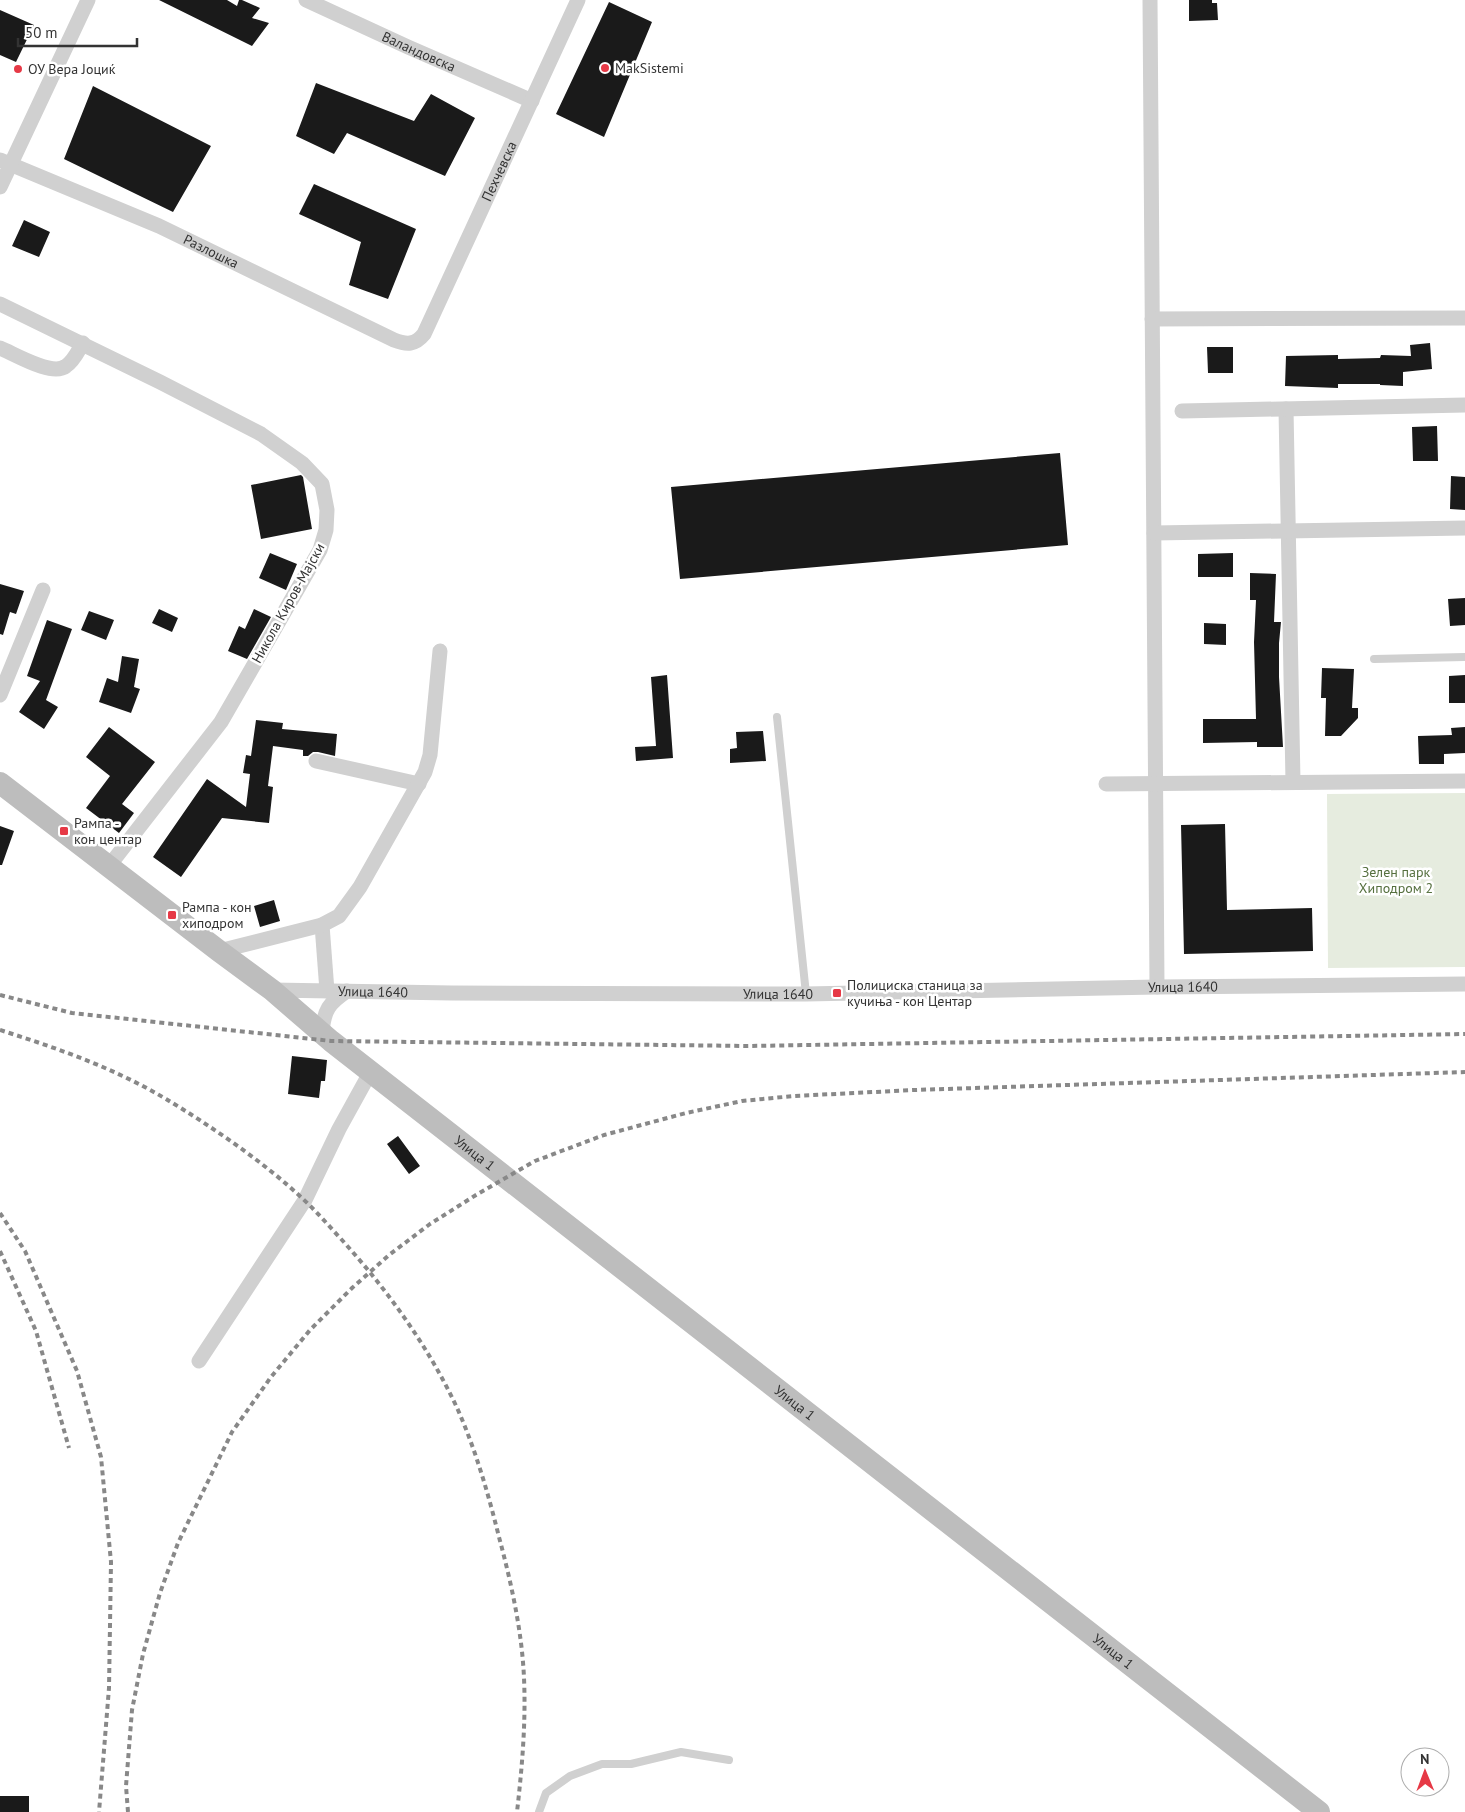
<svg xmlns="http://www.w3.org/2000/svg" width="1465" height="1812" font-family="'PT Sans',sans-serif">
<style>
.green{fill:#e6ecdf}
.building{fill:#1a1a1a}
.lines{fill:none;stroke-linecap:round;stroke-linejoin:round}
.service{stroke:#d0d0d0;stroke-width:8}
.minor{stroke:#d0d0d0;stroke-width:15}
.secondary{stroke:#bdbdbd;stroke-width:22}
.rail{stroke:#888;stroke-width:4;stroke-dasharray:5 4;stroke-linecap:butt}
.poi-dot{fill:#e63946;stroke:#fff;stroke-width:2}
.labels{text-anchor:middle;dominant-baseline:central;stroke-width:5;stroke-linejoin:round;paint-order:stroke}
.street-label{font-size:14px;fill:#333;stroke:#fff}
.poi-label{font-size:14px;fill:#333;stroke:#fff;text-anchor:start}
.park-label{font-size:14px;fill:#56703f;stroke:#fff}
</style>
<rect width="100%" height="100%" fill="#fff"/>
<!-- green -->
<path class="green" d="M 1465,793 L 1465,967 L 1328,968 L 1327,794 Z"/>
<!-- building -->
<path class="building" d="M 159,0 L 227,0 L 237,6 L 239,0 L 242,0 L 260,8 L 252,18 L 269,23 L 252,46 Z
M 1189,0 L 1212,0 L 1212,3 L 1217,3 L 1218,20 L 1189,21 Z
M 609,2 L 652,22 L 604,137 L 556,114 Z
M 0,10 L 34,25 L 16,62 L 0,55 Z
M 316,83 L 414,121 L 431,94 L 475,118 L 445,176 L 347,133 L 334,154 L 296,136 Z
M 93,86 L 211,146 L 173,212 L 64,159 Z
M 314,184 L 416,229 L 388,299 L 349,285 L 361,242 L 299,214 Z
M 24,220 L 50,232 L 39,257 L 12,246 Z
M 1430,343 L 1432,369 L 1403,372 L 1403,386 L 1380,385 L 1380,384 L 1338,384 L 1338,388 L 1285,386 L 1286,356 L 1338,355 L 1338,359 L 1380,358 L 1381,355 L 1411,356 L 1410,345 Z
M 1207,347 L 1233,347 L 1233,373 L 1208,373 Z
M 1437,426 L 1438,461 L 1413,461 L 1412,427 Z
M 1060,453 L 1068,545 L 680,579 L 671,487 Z
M 301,475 L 303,477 L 312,529 L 261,539 L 251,485 Z
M 1451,476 L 1465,477 L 1465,510 L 1450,509 Z
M 270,553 L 297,564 L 286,590 L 259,578 Z
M 1233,553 L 1233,577 L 1198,577 L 1198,554 Z
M 1250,573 L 1276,574 L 1274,622 L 1281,622 L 1279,643 L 1279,677 L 1283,747 L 1257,747 L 1257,742 L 1203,743 L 1203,719 L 1256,719 L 1254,642 L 1256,600 L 1250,600 Z
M 0,584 L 24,591 L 16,614 L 10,612 L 3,635 L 0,634 Z
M 1465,598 L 1465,625 L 1450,626 L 1448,599 Z
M 159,609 L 178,618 L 172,632 L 152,623 Z
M 254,609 L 271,617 L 247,659 L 228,651 L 239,626 L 245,629 Z
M 89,611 L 114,620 L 106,640 L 81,630 Z
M 47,620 L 72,629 L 46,700 L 58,707 L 44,729 L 19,712 L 40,681 L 27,676 Z
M 1204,623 L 1226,624 L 1226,645 L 1204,644 Z
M 122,656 L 139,659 L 134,687 L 140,689 L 131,713 L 99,702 L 107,678 L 118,682 Z
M 1322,668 L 1354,669 L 1352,708 L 1358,708 L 1358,718 L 1341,736 L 1325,736 L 1326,698 L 1321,698 Z
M 667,675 L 673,758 L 636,761 L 635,747 L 656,746 L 651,677 Z
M 1465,675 L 1465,703 L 1449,703 L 1449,676 Z
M 256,720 L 283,723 L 282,729 L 337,734 L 335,756 L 318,752 L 313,752 L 308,756 L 303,756 L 303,750 L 273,746 L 268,786 L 273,787 L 269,823 L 222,818 L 181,877 L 153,857 L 207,779 L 246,807 L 250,774 L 243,773 L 246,755 L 251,756 Z
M 109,727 L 155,762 L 122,804 L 134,813 L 119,833 L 86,808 L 110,776 L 86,757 Z
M 1465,727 L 1465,753 L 1444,754 L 1444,764 L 1419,764 L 1418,736 L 1452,735 L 1451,728 Z
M 763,731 L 766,761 L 730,763 L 730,749 L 737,748 L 736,732 Z
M 1225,824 L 1227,910 L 1312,908 L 1313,951 L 1184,954 L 1181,825 Z
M 0,826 L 14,831 L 2,865 L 0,865 Z
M 274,900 L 280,921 L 260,927 L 254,906 Z
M 292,1056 L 327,1060 L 325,1081 L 321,1081 L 319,1098 L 288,1094 Z
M 398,1136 L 420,1166 L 409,1174 L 387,1144 Z
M 0,1796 L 29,1796 L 29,1812 L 0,1812 Z"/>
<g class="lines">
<!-- service -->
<path class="service" d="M 1374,659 L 1465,657
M 777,717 L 806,994
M 539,1812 L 546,1793 L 570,1776 L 602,1764 L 631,1764 L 681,1752 L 729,1760"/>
<!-- minor -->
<g class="minor">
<path id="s1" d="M 306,0 L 408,47 L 532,101"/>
<path d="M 1150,0 L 1157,987"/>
<path id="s2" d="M 0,160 L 159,226 L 394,340 C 407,345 415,345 424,334 L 578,0"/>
<path d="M 0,187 L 88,0"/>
<path d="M 0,304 L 160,382 L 261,434 L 302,463 L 322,484 L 327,510 L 326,530 L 320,550 L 221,722 L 109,866"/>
<path d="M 1152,319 L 1465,318"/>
<path d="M 0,348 C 15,354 52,377 66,366 C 74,361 78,351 83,343"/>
<path d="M 1286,409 L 1293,782"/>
<path d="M 1182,411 L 1465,405"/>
<path d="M 1154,533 L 1465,528"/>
<path d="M 0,695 L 43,590"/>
<path d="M 316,761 L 419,784"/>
<path d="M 1106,784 L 1465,781"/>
<path d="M 322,925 L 327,991"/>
<path d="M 219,951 L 322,925 L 339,916 L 360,887 L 425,772 L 430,755 L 440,651"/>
<path id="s3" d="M 272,990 L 452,993 L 806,994 L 1157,987 L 1465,984"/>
<path d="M 322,1032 C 324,1010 329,1003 347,991"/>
<path d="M 199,1361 L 305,1200 L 339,1129 L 371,1071"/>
</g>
<!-- secondary -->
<path class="secondary" id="s4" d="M 0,783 L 219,951 L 272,990 L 331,1041 L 1319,1812"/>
<!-- rail -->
<path class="rail" d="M 0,995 L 72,1013 L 331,1041 L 748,1046 L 1465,1034
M 0,1030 C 57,1048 114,1068 166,1099 C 211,1126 265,1163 303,1199 C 317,1212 329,1226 342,1240 C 388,1291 429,1347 458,1410 C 476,1451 488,1493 499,1537 C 511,1582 522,1631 524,1678 C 526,1723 522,1768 517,1812
M 0,1213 L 25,1251 L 77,1371 L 101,1457 L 111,1562 L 109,1688 L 99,1812
M 0,1251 L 36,1331 L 69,1448
M 128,1812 L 126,1786 L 132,1710 L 143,1654 L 160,1593 L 178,1543 L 232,1432 L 271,1377 L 310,1330 L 352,1288 L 389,1255 L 430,1224 L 476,1195 L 535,1161 L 604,1135 L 686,1113 L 742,1101 L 794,1096 L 914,1090 L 1465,1072"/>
</g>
<!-- markers -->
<g class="poi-dot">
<circle cx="605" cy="68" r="5"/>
<circle cx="18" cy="69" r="5"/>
<rect x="59" y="826" width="10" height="10" rx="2.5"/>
<rect x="167" y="910" width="10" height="10" rx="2.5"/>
<rect x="832" y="988" width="10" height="10" rx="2.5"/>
</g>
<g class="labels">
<!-- street labels -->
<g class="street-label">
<text stroke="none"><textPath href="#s1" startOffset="124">Валандовска</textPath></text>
<text stroke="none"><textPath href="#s2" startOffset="646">Пехчевска</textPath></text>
<text stroke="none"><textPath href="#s2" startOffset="230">Разлошка</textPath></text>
<text transform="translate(288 603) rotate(-61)">Никола Киров-Мајски</text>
<text stroke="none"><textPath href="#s3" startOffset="911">Улица 1640</textPath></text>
<text stroke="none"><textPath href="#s3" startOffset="101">Улица 1640</textPath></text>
<text stroke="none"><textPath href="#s3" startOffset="506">Улица 1640</textPath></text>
<text stroke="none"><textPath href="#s4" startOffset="602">Улица 1</textPath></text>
<text stroke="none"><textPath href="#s4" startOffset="1008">Улица 1</textPath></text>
<text stroke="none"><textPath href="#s4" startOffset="1412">Улица 1</textPath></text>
</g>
<!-- poi labels -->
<g class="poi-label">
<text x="615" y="68">MakSistemi</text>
<text x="28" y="69">ОУ Вера Јоциќ</text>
<text x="74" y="823">Рампа -<tspan x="74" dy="16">кон центар</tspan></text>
<text x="182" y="907">Рампа - кон<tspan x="182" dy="16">хиподром</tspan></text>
<text x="847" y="985">Полициска станица за<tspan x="847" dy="16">кучиња - кон Центар</tspan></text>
</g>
<!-- park labels -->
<g class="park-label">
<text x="1396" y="872">Зелен парк<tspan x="1396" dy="16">Хиподром 2</tspan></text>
</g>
</g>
<!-- north arrow -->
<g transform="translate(1425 1772) rotate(359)"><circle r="24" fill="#ffffff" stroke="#adadad"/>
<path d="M0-4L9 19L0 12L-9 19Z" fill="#e63946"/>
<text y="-8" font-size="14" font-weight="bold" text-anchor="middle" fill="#333333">N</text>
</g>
<!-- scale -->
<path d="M18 38v8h119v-8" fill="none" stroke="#333333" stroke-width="2.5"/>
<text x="25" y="38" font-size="15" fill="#333333" stroke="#ffffff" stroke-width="4" paint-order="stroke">50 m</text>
</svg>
